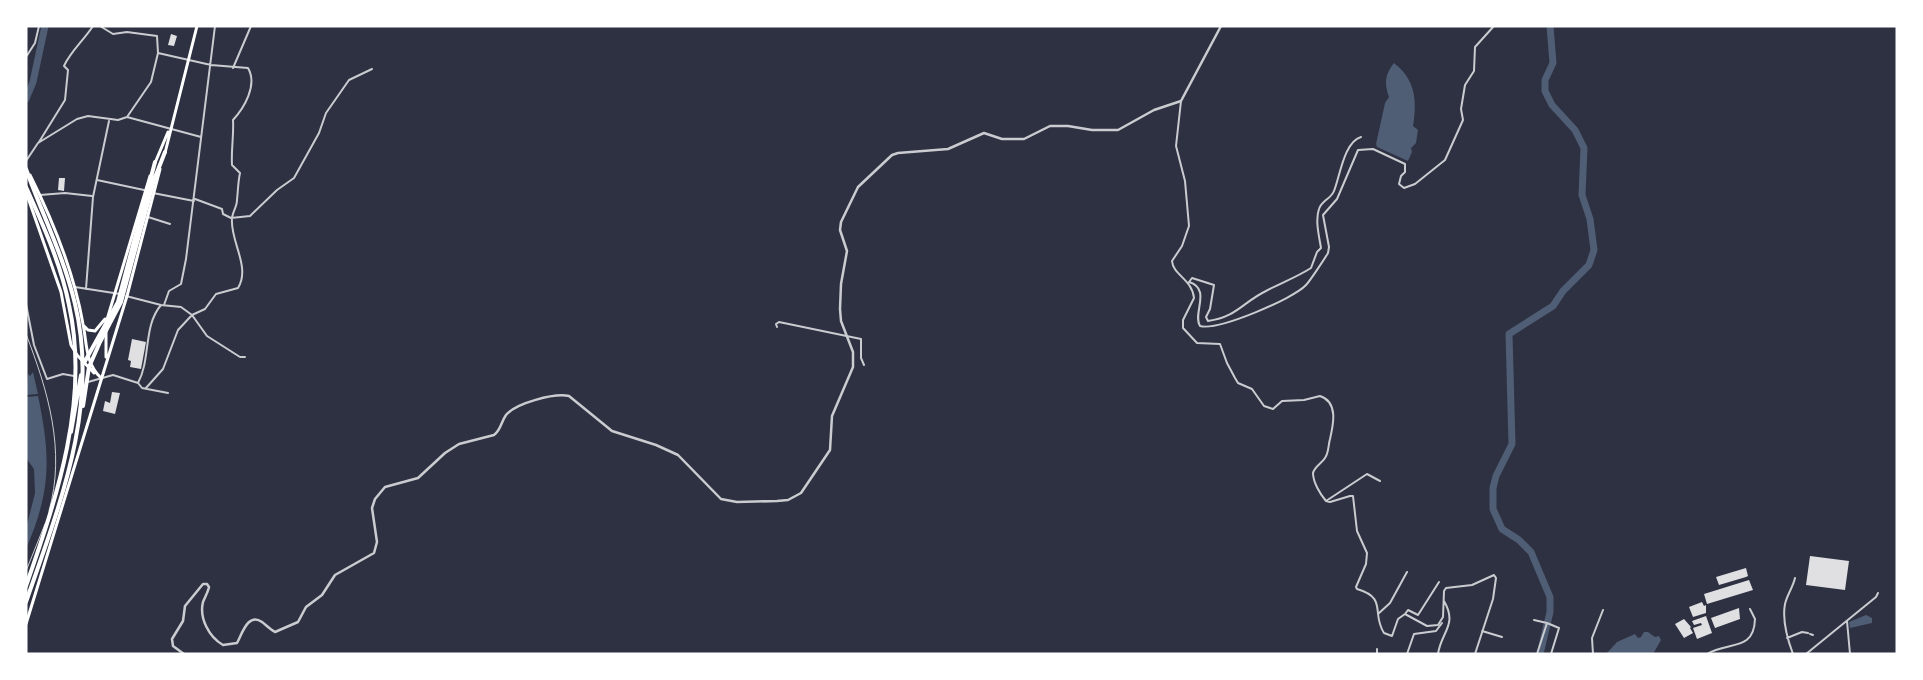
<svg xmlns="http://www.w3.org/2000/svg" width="1923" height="680" font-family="Helvetica,sans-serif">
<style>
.water{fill:#4f5d75}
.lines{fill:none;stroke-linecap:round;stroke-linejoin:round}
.river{stroke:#4f5d75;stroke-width:7}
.building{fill:#e0e0e3}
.pedestrian{stroke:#caccd0;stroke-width:1}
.minor{stroke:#caccd0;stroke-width:2}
.tertiary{stroke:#caccd0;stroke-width:2.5}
.trunk{stroke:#fff;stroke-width:3}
.motorway{stroke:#fff;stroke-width:4}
</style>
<rect width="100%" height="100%" fill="#2d3142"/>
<!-- water -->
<path class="water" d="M 1394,63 C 1416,80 1417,101 1413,126 L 1418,130 L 1416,143 L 1411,148 L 1412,152 L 1408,161 L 1377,147 L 1376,144 L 1385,103 L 1389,97 C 1384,84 1385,74 1394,63 Z
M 33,372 L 38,394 L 26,395 L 28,374 L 30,376 Z
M 38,396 C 51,457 51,491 26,549 L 26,529 L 35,493 L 34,469 L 26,458 L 26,397 Z
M 1866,615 L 1872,618 L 1872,623 L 1850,628 L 1849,622 Z
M 1644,632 L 1648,632 L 1655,637 L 1659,636 L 1661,640 L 1653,654 L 1606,654 L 1617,642 L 1635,634 L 1638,638 L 1641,637 Z"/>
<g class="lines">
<!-- river -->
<path class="river" d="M 26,99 L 33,82 L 45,26
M 1540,654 L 1550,612 L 1550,597 L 1531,552 L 1519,540 L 1502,529 L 1493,509 L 1493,488 L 1496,476 L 1512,444 L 1509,334 L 1553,306 L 1563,291 L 1589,265 L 1594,250 L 1590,219 L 1582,195 L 1584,148 L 1575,130 L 1552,105 L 1545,91 L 1545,80 L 1553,63 L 1550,26"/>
</g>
<!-- building -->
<path class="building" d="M 171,34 L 177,36 L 174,46 L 168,45 Z
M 59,178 L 65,178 L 64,191 L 58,190 Z
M 132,339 L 146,342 L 141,369 L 130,367 L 131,361 L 128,360 Z
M 112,392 L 120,393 L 115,414 L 103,411 L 105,401 L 110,403 Z
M 1810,556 L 1849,561 L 1845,590 L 1806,585 Z
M 1746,568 L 1748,576 L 1746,577 L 1719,585 L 1716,577 Z
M 1749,580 L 1753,590 L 1707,604 L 1704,594 Z
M 1702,602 L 1704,606 L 1706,605 L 1706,613 L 1693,617 L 1689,607 Z
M 1739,608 L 1740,619 L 1715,628 L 1711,618 Z
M 1706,616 L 1712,633 L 1697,639 L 1693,628 L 1702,625 L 1701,623 L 1694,625 L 1692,621 Z
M 1684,619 L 1691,627 L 1690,628 L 1693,633 L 1684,638 L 1675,624 Z"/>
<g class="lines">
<!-- pedestrian -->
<path class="pedestrian" d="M 26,334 C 48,391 66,450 49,511
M 26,571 L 45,524"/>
<!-- minor -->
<path class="minor" d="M 26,57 L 35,43 L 39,26
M 233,68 L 251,26
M 1181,101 L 1176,146 L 1185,181 L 1189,226 L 1182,246 L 1172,261 C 1173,275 1192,279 1194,298 L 1183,320 L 1183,328 L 1197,343 L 1220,344 L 1227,363 L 1235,378 L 1238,383 L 1252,389 L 1264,406 L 1273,409 L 1282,401 L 1304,400 L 1320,396 C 1339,402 1333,426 1330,439 C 1328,446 1329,452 1325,458 C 1322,463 1314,467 1313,473 C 1313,482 1320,494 1326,501 L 1330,502 L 1350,496 L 1353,496 L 1357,531 L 1367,553 L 1366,564 L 1356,587 L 1357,589 C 1388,598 1371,613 1384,633 L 1392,636 L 1398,619 L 1405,614 L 1427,626 L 1438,625 L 1443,617 L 1444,591 L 1446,588 L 1472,585 L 1494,575 L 1496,578 L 1493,599 L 1475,654
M 127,117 L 201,137
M 1361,137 C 1344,142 1340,176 1334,191 C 1331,199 1322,200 1319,209 C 1315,220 1319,236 1321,248 L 1317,252 L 1311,268 C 1297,277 1281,283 1266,291 C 1243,302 1237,317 1208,321 L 1206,317 L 1210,309 L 1214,285 L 1192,278 L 1189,282 C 1212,289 1192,314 1200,326 C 1218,331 1293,299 1306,285 C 1310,281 1325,258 1328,253 L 1329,247 L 1323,215 L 1337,199 L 1358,150 L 1373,149 L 1405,164 L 1405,172 L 1401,176 L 1399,184 L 1404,188 L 1415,184 L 1445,160 L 1463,120 L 1461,109 L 1465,85 L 1474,71 L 1475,47 L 1494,26
M 39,142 L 65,100 L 68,70 L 64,66 C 70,52 84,40 93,26
M 26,161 L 38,143 L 77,119 L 88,116 L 118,120 L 127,117 L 151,82 L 158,53 L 157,36 L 127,32 L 113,34 L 100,26
M 97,180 L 144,190
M 153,193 L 194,201
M 40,195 L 65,193 L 92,196
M 195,199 L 222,209 L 223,214 L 231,218 L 250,216 L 277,190 L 294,178 L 319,133 L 326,113 L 349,80 L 372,69
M 148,217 L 170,224
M 75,287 L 120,294
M 86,289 L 93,197 L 109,121
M 126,296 L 161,305 L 181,307 L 192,315 L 205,309 L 216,294 L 238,288 C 251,267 230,241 232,219 C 232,213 237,207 237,200 C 238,191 238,182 240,173 L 232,165 C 231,150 234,135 233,120 C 244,108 258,85 248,68 L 211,65 L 158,53
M 26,304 L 34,345 L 47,379 L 63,374 L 74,376
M 164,305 L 169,291 L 181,284 L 186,259 L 215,26
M 777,327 L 776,324 L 779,322 L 861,339 L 861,358 L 864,365
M 88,382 L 113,375 L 138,383 L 142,388 L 168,393
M 138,383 C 151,359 143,326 161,305
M 146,388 L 163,369 L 178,330 L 192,315 L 207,336 L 240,357 L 245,357
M 1326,501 L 1367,474 L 1380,481
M 1378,614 L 1390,603 L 1407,572
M 1405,614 L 1408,610 L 1418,615 L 1439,582
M 1534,620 L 1547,623
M 1847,621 L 1850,654
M 1482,631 L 1502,637
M 1810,634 L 1813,635
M 1787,638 L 1802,632 L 1808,633
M 1377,649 L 1377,654
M 1407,654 L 1414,634 L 1436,631 L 1442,623
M 1438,654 C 1441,632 1458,625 1444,601
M 1537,654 L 1547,623 L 1559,628 L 1551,654
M 1593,654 L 1592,638 L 1603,610
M 1707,654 C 1728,641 1754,652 1755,619 L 1750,609
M 1793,654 C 1787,638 1782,620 1785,604 C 1787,595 1793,587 1795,578
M 1806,654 L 1876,597 L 1878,593"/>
<!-- tertiary -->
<path class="tertiary" d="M 184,654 L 173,646 L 172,639 L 183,621 L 185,606 L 203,584 L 207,584 L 209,587 C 208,592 205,597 203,602 C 199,618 209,637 223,645 L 237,643 C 242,634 248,612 262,622 C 266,625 270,629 275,632 L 298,622 L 306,607 L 322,595 L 335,575 L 374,553 L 377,542 L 372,508 L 375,499 L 385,487 L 418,478 L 445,453 L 459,444 L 494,435 C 501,430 501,422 506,415 C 516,403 554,393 569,396 L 612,431 L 656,445 L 678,455 L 721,499 L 737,502 L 777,501 L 788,500 L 801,493 L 830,450 L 832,416 L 853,367 L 853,352 L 841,321 L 840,309 L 841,284 L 847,251 L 840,230 L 841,222 L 858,187 L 892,155 L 898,153 L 948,149 L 984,133 L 1002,139 L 1024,139 L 1050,126 L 1068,126 L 1092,130 L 1118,130 L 1154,110 L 1181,101 L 1221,26"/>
<!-- trunk -->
<path class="trunk" d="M 165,153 L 197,26
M 155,163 L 168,132
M 30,175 C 53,221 74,272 83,324 C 87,343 85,363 101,378
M 26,192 L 61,292 L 71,345 L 77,355 L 94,373
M 106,323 L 150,176
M 84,326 L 88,330 L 95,331 L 105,319
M 106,357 L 106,331
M 26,624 L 127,296 L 160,169"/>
<!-- motorway -->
<path class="motorway" d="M 26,187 C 43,225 61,264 69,305 C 90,400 57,497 26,586
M 84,363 L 118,302 L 155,162
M 83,406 L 89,367 L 100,342 L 121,302 L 154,180 L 165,152
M 71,432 L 81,375
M 26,602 C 59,506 100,407 75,304 C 64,257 42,214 26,169"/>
</g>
<!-- border -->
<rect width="1923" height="680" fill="none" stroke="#ffffff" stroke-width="55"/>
</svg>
